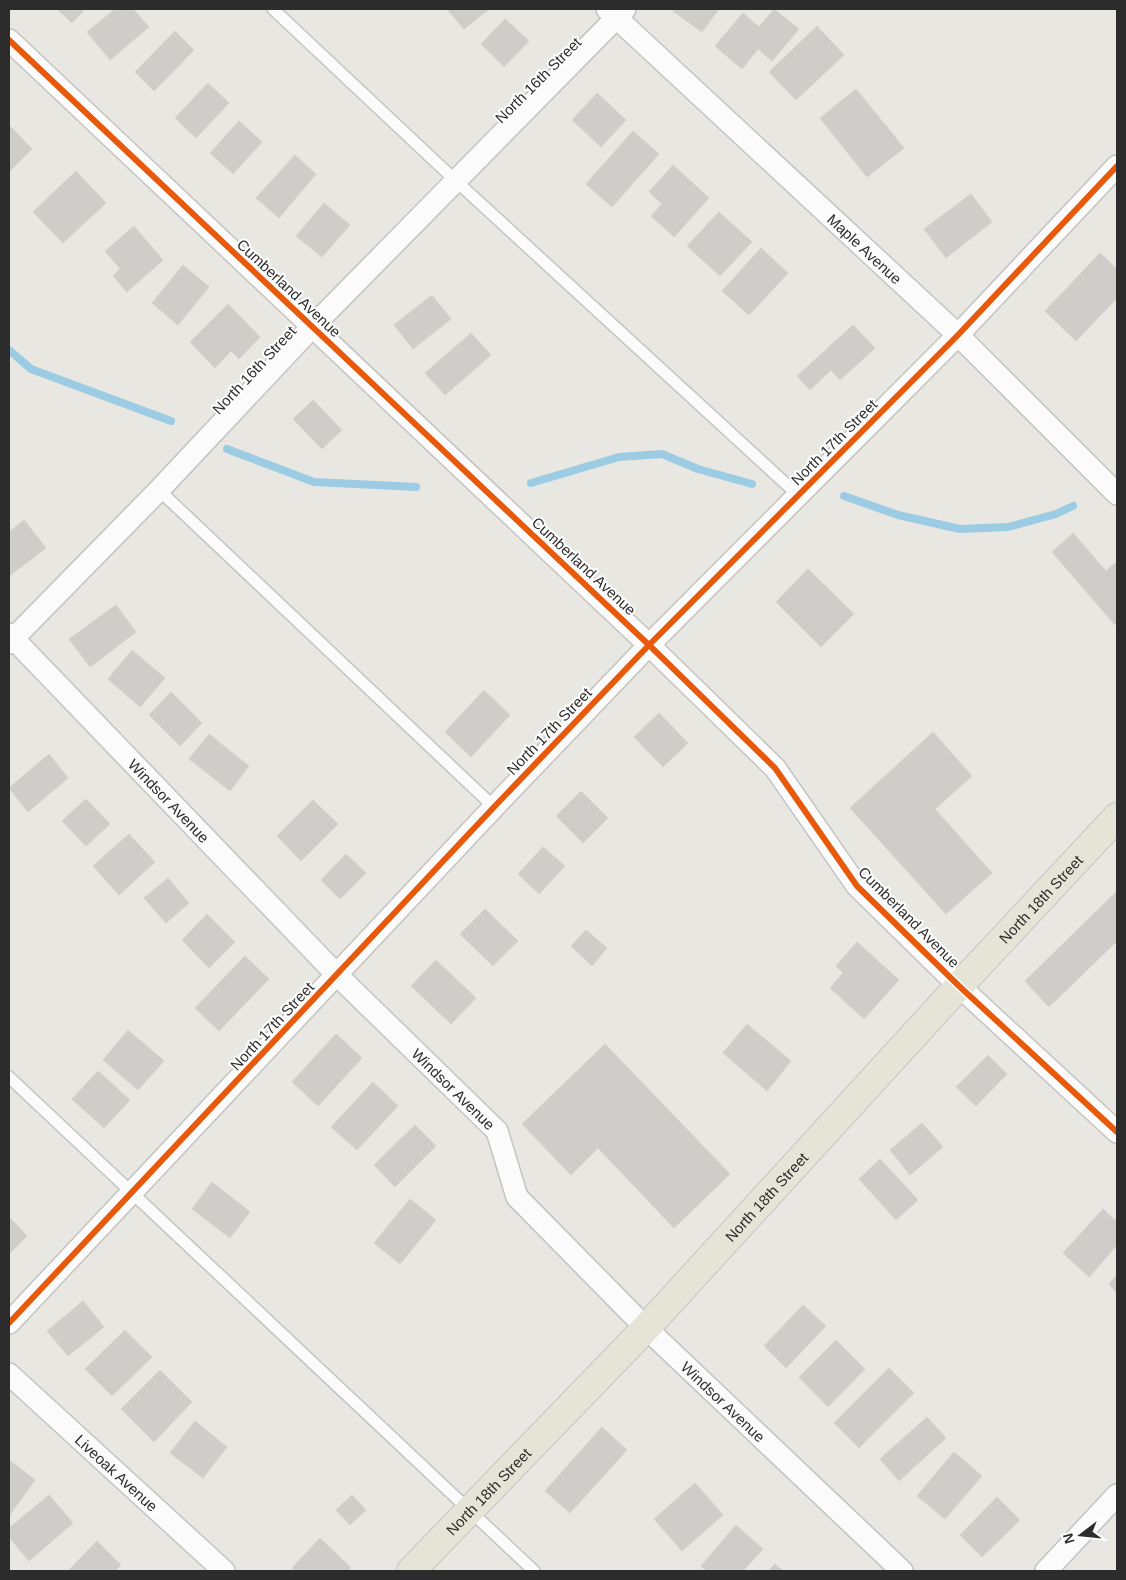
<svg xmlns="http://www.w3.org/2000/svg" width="1126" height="1580" font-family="Arial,sans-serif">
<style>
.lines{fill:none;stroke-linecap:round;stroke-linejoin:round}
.stream{stroke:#9ccbe4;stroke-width:8}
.building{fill:#cecdc9;stroke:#d4d2ce}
.service-casing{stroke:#c3c3c2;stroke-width:14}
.minor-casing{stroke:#c3c3c2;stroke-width:24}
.primary-casing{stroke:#c5c4c2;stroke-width:30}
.service{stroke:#fcfbfb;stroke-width:11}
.minor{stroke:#fcfbfb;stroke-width:21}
.primary{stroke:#e6e4d6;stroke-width:28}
.cycleway-casing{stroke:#fff;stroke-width:9}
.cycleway{stroke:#e8590c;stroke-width:6}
.labels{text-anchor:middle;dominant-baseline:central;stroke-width:4;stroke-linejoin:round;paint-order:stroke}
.street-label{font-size:15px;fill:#2c2c2c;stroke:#fff}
</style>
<rect width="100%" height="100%" fill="#e9e7e2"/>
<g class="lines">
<!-- stream -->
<path class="stream" d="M 9,350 L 31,369 L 171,421
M 227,449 L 314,482 L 416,487
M 531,483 L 619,457 L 662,454 L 698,469 L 752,484
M 844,496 L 898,515 L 960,529 L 1008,527 L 1056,514 L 1073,506"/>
</g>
<!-- building -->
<path class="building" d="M 57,9 L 85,9 L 72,23 Z
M 115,9 L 133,9 L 149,27 L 110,60 L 87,32 Z
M 447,9 L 489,9 L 464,29 Z
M 674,9 L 719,9 L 702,32 L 673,11 Z
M 774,9 L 799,29 L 772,61 L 758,49 L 742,69 L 715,46 L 743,13 L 759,27 Z
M 505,19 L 529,41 L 504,67 L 481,44 Z
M 817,26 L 844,55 L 796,100 L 769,72 Z
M 175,31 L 194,50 L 154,91 L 135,72 Z
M 208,83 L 229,103 L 196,138 L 175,118 Z
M 856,89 L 904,148 L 867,177 L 820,118 Z
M 597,93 L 626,120 L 601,147 L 572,120 Z
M 239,121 L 262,142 L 233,174 L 210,153 Z
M 10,126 L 32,149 L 9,172 L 9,127 Z
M 633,131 L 659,154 L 612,207 L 586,184 Z
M 295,155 L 316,174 L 279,218 L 256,198 Z
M 673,165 L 709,198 L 674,237 L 651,216 L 662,204 L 649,192 Z
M 76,171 L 106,203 L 63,243 L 33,212 Z
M 971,194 L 992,222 L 946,258 L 924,229 Z
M 324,203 L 350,225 L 322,257 L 296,236 Z
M 719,212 L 752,242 L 720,276 L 687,246 Z
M 134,226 L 163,260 L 127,292 L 113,276 L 120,269 L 105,251 Z
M 761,248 L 788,273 L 749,315 L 722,291 Z
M 1100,253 L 1117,269 L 1117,298 L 1076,341 L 1045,311 Z
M 183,265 L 209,287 L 178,325 L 152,303 Z
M 432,295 L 451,319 L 413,349 L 394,325 Z
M 228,304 L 260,337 L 239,359 L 231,351 L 215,368 L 190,342 Z
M 853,325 L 875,348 L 840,380 L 831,370 L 810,390 L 797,376 Z
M 471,333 L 491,355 L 445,395 L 425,373 Z
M 313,400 L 342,430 L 322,449 L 293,419 Z
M 24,520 L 46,548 L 9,576 L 9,532 Z
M 1073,533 L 1106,571 L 1117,561 L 1117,623 L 1115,625 L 1052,552 Z
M 808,569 L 854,614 L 821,647 L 776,602 Z
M 116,605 L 136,632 L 90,667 L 69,639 Z
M 132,650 L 165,678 L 140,707 L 108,679 Z
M 484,690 L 510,715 L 471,757 L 445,732 Z
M 171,692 L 202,723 L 180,746 L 149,715 Z
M 659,713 L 688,743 L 663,767 L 634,737 Z
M 933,732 L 972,776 L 935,809 L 992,873 L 946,914 L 850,808 Z
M 209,734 L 249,766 L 230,791 L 189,759 Z
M 49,754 L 68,778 L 28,812 L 9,788 Z
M 581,791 L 608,818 L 583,843 L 556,816 Z
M 86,799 L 110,824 L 86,846 L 62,821 Z
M 313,800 L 338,824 L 301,861 L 277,836 Z
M 129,834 L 155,862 L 119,895 L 93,866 Z
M 543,847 L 565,866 L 539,894 L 518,874 Z
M 346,854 L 366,873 L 340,899 L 321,880 Z
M 168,878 L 189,903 L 166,923 L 144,898 Z
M 1117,891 L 1117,941 L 1049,1007 L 1025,981 Z
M 485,909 L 518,941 L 493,966 L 460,934 Z
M 207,914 L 235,942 L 209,968 L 182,940 Z
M 586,930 L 607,948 L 592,966 L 571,946 Z
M 857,942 L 899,980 L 864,1019 L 830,988 L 843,973 L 836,966 Z
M 245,956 L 269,979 L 219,1031 L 195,1008 Z
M 436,960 L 476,998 L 451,1024 L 411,986 Z
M 747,1024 L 791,1061 L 767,1091 L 723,1053 Z
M 128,1030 L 164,1061 L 138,1090 L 103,1060 Z
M 336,1034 L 362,1058 L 318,1106 L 292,1082 Z
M 605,1044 L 730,1174 L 674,1228 L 598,1148 L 571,1175 L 522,1124 Z
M 988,1055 L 1007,1074 L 976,1106 L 956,1087 Z
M 98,1071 L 130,1100 L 104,1128 L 72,1099 Z
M 373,1082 L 398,1106 L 357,1150 L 331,1127 Z
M 922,1123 L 943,1147 L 910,1175 L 890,1150 Z
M 415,1125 L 436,1146 L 395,1187 L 374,1165 Z
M 880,1159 L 918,1200 L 896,1220 L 859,1179 Z
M 212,1182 L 250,1212 L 230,1238 L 192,1209 Z
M 410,1199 L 436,1220 L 400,1264 L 374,1243 Z
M 1103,1209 L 1117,1222 L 1117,1245 L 1089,1277 L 1063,1253 Z
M 9,1217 L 27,1236 L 9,1254 Z
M 1117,1275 L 1117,1293 L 1109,1284 Z
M 83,1301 L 104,1327 L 68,1356 L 47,1331 Z
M 803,1305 L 826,1326 L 786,1368 L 764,1346 Z
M 125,1330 L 152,1357 L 112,1396 L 85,1369 Z
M 836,1340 L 865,1369 L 828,1407 L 799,1377 Z
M 889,1368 L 914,1393 L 859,1448 L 834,1423 Z
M 160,1370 L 192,1402 L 154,1442 L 121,1409 Z
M 927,1417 L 946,1438 L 899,1481 L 880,1459 Z
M 195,1421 L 227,1447 L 203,1478 L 170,1453 Z
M 602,1427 L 627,1450 L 570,1513 L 545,1491 Z
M 954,1452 L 982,1476 L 945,1519 L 917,1496 Z
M 9,1460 L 35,1480 L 9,1516 Z
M 695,1483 L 723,1515 L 682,1551 L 654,1519 Z
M 49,1495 L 73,1523 L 29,1561 L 9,1537 L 9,1528 Z
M 352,1495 L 366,1510 L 350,1525 L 336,1510 Z
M 997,1497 L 1020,1520 L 982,1557 L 960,1535 Z
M 736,1525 L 763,1549 L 743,1571 L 707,1571 L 701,1566 Z
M 320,1538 L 351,1568 L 348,1571 L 296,1571 L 292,1568 Z
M 97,1541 L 121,1565 L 115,1571 L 68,1571 Z
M 775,1564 L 783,1571 L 768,1571 Z"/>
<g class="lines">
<defs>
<path id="service" d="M 273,9 L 456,181 L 798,495
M 159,490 L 494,807
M 9,1077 L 534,1571"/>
<g id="minor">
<path id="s1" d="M 607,9 L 958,335 L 1117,494"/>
<path d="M 9,40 L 649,645 L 775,768 L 857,886 L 959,986 L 1117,1132"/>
<path id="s2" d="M 9,634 L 337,975 L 497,1131 L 517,1197 L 646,1328 L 902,1571"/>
<path d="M 9,643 L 159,490 L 312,327 L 625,9"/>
<path d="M 9,1323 L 494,807 L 649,645 L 958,335 L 1117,166"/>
<path id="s3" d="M 9,1374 L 224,1571"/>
<path d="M 1046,1571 L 1117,1495"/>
</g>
<g id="primary">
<path id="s4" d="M 411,1571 L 646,1328 L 959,986 L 1117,817"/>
</g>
</defs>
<!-- service casing -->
<use href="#service" class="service-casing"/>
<!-- minor casing -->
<use href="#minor" class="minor-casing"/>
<!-- primary casing -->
<use href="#primary" class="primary-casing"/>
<!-- service -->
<use href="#service" class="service"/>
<!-- minor -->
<use href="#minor" class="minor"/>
<!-- primary -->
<use href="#primary" class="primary"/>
<defs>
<path id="cycleway" d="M 9,40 L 649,645 L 775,768 L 857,886 L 959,986 L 1117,1132
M 9,1323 L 494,807 L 649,645 L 958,335 L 1117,166"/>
</defs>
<!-- cycleway casing -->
<use href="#cycleway" class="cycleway-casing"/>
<!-- cycleway -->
<use href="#cycleway" class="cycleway"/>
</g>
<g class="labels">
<!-- street labels -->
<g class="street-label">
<text transform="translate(538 80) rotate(-45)">North 16th Street</text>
<text stroke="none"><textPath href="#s1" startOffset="352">Maple Avenue</textPath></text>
<text transform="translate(289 288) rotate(43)">Cumberland Avenue</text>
<text transform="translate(254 370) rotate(-47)">North 16th Street</text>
<text transform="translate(834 442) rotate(-45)">North 17th Street</text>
<text transform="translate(584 566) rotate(43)">Cumberland Avenue</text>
<text transform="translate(549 731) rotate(-46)">North 17th Street</text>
<text stroke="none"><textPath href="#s2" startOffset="231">Windsor Avenue</textPath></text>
<text stroke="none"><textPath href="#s4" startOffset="921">North 18th Street</textPath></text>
<text transform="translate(909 917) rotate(45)">Cumberland Avenue</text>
<text transform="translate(272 1026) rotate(-47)">North 17th Street</text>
<text stroke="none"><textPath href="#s2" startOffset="636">Windsor Avenue</textPath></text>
<text stroke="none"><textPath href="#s4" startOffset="516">North 18th Street</textPath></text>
<text stroke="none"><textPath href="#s2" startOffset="1056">Windsor Avenue</textPath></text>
<text stroke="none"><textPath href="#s3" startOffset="146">Liveoak Avenue</textPath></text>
<text stroke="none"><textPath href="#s4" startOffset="111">North 18th Street</textPath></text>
</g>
</g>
<!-- border -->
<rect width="1126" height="1580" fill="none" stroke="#2c2c2c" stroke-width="20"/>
<!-- north arrow -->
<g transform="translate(1081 1535) rotate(254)" stroke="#ffffff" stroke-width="4" paint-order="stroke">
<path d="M0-4L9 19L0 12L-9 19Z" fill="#2c2c2c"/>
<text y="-8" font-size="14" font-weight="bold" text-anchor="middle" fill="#2c2c2c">N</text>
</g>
</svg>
